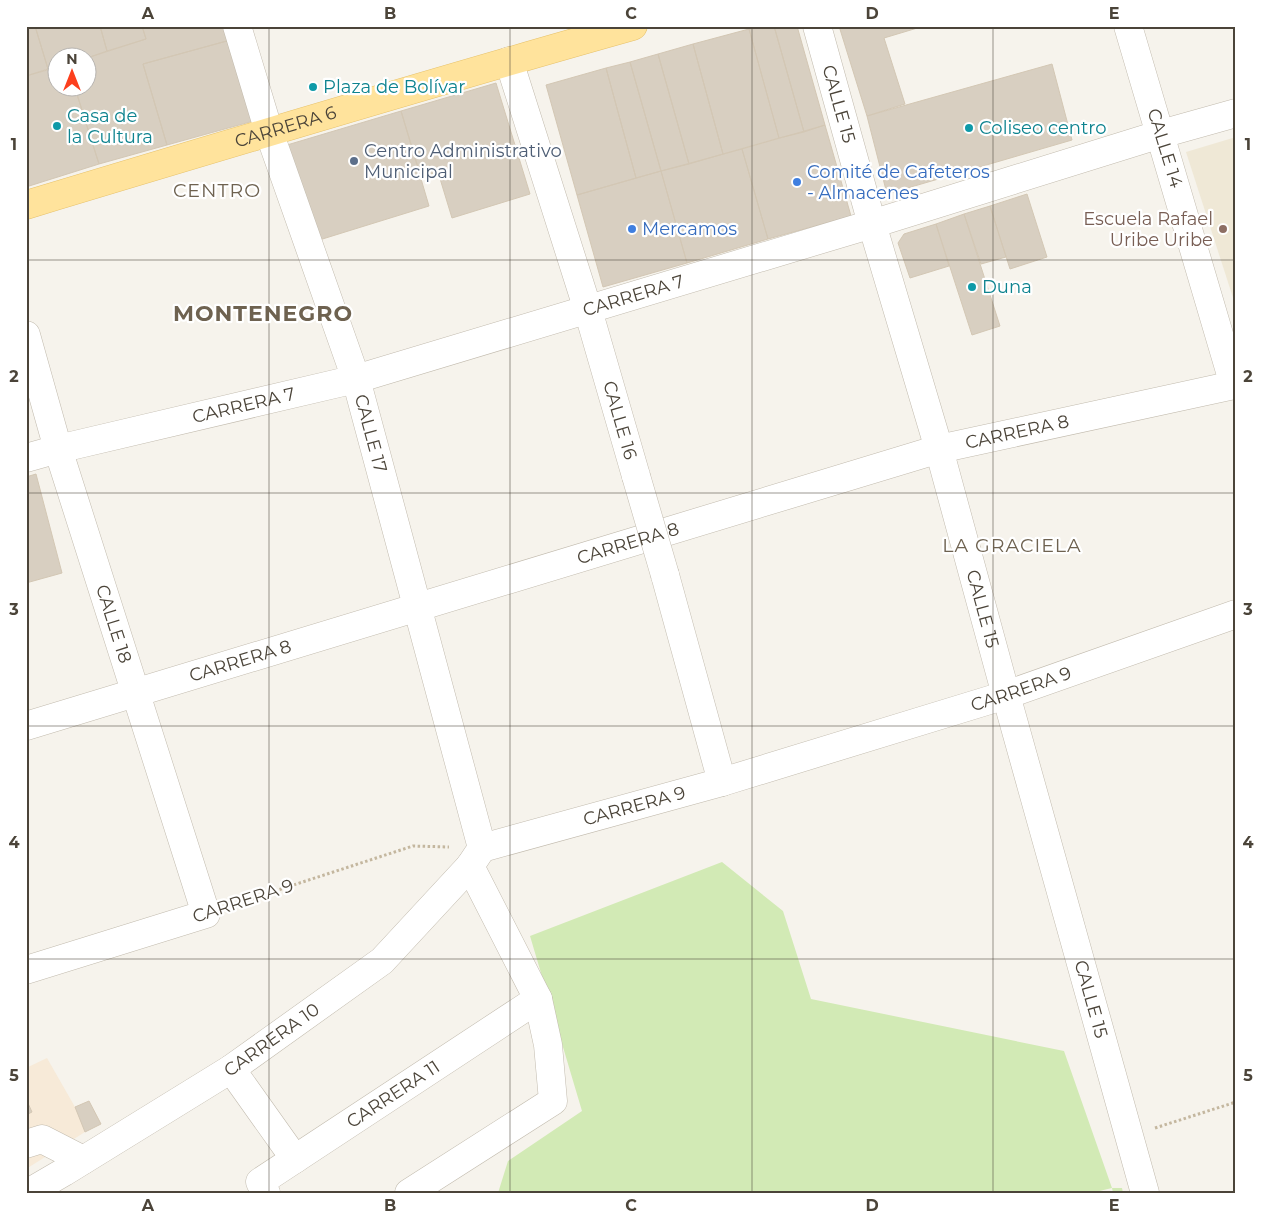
<svg xmlns="http://www.w3.org/2000/svg" width="1262" height="1219" font-family="Montserrat,sans-serif">
<style>
.commercial{fill:#f7ead8}
.education{fill:#efe8d6}
.green{fill:#d2eab5}
.building{fill:#d8cfc1;stroke:#d3c7b4}
.lines{fill:none;stroke-linecap:round;stroke-linejoin:round}
.minor-casing{stroke:#c2bbae;stroke-width:29}
.major-casing{stroke:#e6c16a;stroke-width:29}
.path{stroke:#c4b79f;stroke-width:3;stroke-dasharray:2.5 2.5;stroke-linecap:butt}
.minor{stroke:#fff;stroke-width:28}
.major{stroke:#ffe39c;stroke-width:28}
.minor-bridge-casing{stroke:#c2bbae;stroke-width:29;stroke-linecap:butt}
.minor-bridge{stroke:#fff;stroke-width:28}
.grid{fill:none;stroke:#4b4439;stroke-width:1;stroke-opacity:0.55}
.culture-dot{fill:#0f9aa8;stroke:#fff;stroke-width:2}
.service-dot{fill:#5c6f8a;stroke:#fff;stroke-width:2}
.shop-dot{fill:#3f7fe0;stroke:#fff;stroke-width:2}
.education-dot{fill:#8d6e63;stroke:#fff;stroke-width:2}
.labels{text-anchor:middle;dominant-baseline:central;stroke-width:4.5;stroke-linejoin:round;paint-order:stroke}
.culture-label{font-size:18px;fill:#0d838f;stroke:#fff;text-anchor:start}
.street-label{font-size:18px;fill:#4b4439;stroke:#fff}
.service-label{font-size:18px;fill:#4e5e75;stroke:#fff;text-anchor:start}
.shop-label{font-size:18px;fill:#366cbe;stroke:#fff;text-anchor:start}
.education-label{font-size:18px;fill:#785e54;stroke:#fff;text-anchor:end}
.neighbourhood-label{font-size:19px;letter-spacing:1px;fill:#6e6250;stroke:#fff}
.district-label{font-size:22px;font-weight:bold;letter-spacing:1px;fill:#6e6250;stroke:#fff}
.neatline{fill:none;stroke:#4b4439;stroke-width:2}
.grid-label{font-size:16px;text-anchor:middle;font-weight:bold;fill:#4b4439}
</style>
<rect width="100%" height="100%" fill="#f6f3ec"/>
<!-- commercial -->
<path class="commercial" d="M 47,1058 L 75,1107 L 89,1101 L 101,1124 L 85,1132 L 26,1169 L 26,1068 Z"/>
<!-- education -->
<path class="education" d="M 1236,137 L 1236,307 L 1186,152 Z"/>
<!-- green -->
<path class="green" d="M 722,862 L 783,911 L 811,999 L 1064,1051 L 1112,1188 L 1122,1188 L 1123,1193 L 1113,1193 L 1112,1188 L 1091,1193 L 498,1193 L 508,1161 L 582,1111 L 530,936 Z"/>
<!-- building -->
<path class="building" d="M 26,26 L 35,26 L 48,69 L 26,76 Z
M 35,26 L 100,26 L 107,51 L 87,58 L 58,58 L 58,67 L 48,69 Z
M 100,26 L 142,26 L 146,39 L 107,51 Z
M 142,26 L 230,26 L 234,39 L 143,64 L 167,145 L 99,164 L 75,88 L 88,88 L 87,58 L 146,39 Z
M 760,26 L 774,26 L 804,132 L 779,138 L 749,29 Z
M 774,26 L 797,26 L 825,125 L 804,132 Z
M 839,26 L 924,26 L 884,38 L 905,104 L 867,116 Z
M 749,29 L 779,138 L 723,154 L 693,44 Z
M 234,39 L 257,120 L 167,145 L 143,64 Z
M 693,44 L 723,154 L 689,164 L 658,54 Z
M 658,54 L 689,164 L 661,171 L 630,62 Z
M 630,62 L 661,171 L 636,178 L 606,68 Z
M 1052,64 L 1072,140 L 887,194 L 867,116 Z
M 58,67 L 58,88 L 75,88 L 99,164 L 26,187 L 26,76 Z
M 606,68 L 636,178 L 577,195 L 546,85 Z
M 496,83 L 530,194 L 452,218 L 438,172 L 421,177 L 401,111 Z
M 401,111 L 429,206 L 316,241 L 287,145 Z
M 825,125 L 851,216 L 768,239 L 742,149 Z
M 742,149 L 768,239 L 687,263 L 661,171 Z
M 661,171 L 687,263 L 603,287 L 577,195 Z
M 1027,194 L 1047,257 L 1010,269 L 990,206 Z
M 990,206 L 1006,257 L 981,264 L 964,214 Z
M 964,214 L 1000,326 L 972,335 L 936,224 Z
M 936,224 L 949,266 L 910,278 L 898,243 L 904,234 Z
M 36,474 L 62,573 L 26,583 L 26,477 Z
M 26,1099 L 32,1112 L 26,1115 Z
M 89,1101 L 101,1124 L 85,1132 L 75,1107 Z"/>
<g class="lines">
<defs>
<g id="minor">
<path id="s1" d="M 237,26 L 269,132 L 356,379 L 482,848"/>
<path id="s2" d="M 817,26 L 872,224 L 939,449 L 1006,695 L 1145,1193"/>
<path id="s3" d="M 509,61 L 588,310 L 636,476"/>
<path id="s4" d="M 26,335 L 58,449 L 206,914 L 26,970"/>
<path id="s5" d="M 26,458 L 58,449 L 356,379 L 872,224 L 1161,134 L 1236,113"/>
<path d="M 665,575 L 722,782"/>
<path id="s6" d="M 26,726 L 939,449 L 1234,385 L 1128,26"/>
<path id="s7" d="M 482,848 L 722,782 L 1006,695 L 1236,614"/>
<path d="M 231,1069 L 295,1159"/>
<path d="M 26,1144 L 42,1139 L 83,1160"/>
<path id="s8" d="M 28,1193 L 64,1172 L 231,1069 L 382,961 L 470,866 L 482,848"/>
<path id="s9" d="M 266,1193 L 260,1182 L 538,999"/>
<path d="M 409,1193 L 553,1101 L 548,1045 L 538,999 L 470,866"/>
</g>
<g id="major">
<path id="s10" d="M 26,205 C 228,144 430,83 633,26"/>
</g>
</defs>
<!-- minor casing -->
<use href="#minor" class="minor-casing"/>
<!-- major casing -->
<use href="#major" class="major-casing"/>
<!-- path -->
<path class="path" d="M 232,905 L 413,846 L 449,847
M 1155,1128 L 1236,1102"/>
<!-- minor -->
<use href="#minor" class="minor"/>
<!-- major -->
<use href="#major" class="major"/>
<defs>
<path id="minor-bridge" d="M 636,476 L 665,575"/>
</defs>
<!-- minor-bridge casing -->
<use href="#minor-bridge" class="minor-bridge-casing"/>
<!-- minor-bridge -->
<use href="#minor-bridge" class="minor-bridge"/>
</g>
<!-- grid -->
<path class="grid" d="M 269,26 L 269,1193M 510,26 L 510,1193M 752,26 L 752,1193M 993,26 L 993,1193M 26,260 L 1236,260M 26,493 L 1236,493M 26,726 L 1236,726M 26,959 L 1236,959"/>
<!-- markers -->
<g class="culture-dot">
<circle cx="313" cy="87" r="5"/>
<circle cx="57" cy="126" r="5"/>
<circle cx="969" cy="128" r="5"/>
<circle cx="972" cy="287" r="5"/>
</g>
<circle class="service-dot" cx="354" cy="161" r="5"/>
<g class="shop-dot">
<circle cx="797" cy="182" r="5"/>
<circle cx="632" cy="229" r="5"/>
</g>
<circle class="education-dot" cx="1223" cy="229" r="5"/>
<g class="labels">
<!-- culture labels -->
<g class="culture-label">
<text x="323" y="87">Plaza de Bolívar</text>
<text x="67" y="116">Casa de<tspan x="67" dy="21">la Cultura</tspan></text>
<text x="979" y="128">Coliseo centro</text>
<text x="982" y="287">Duna</text>
</g>
<!-- street labels -->
<g class="street-label">
<text stroke="none"><textPath href="#s2" startOffset="81">CALLE 15</textPath></text>
<text stroke="none"><textPath href="#s10" startOffset="271">CARRERA 6</textPath></text>
<text transform="translate(1165 148) rotate(73)">CALLE 14</text>
<text stroke="none"><textPath href="#s5" startOffset="629">CARRERA 7</textPath></text>
<text stroke="none"><textPath href="#s5" startOffset="224">CARRERA 7</textPath></text>
<text stroke="none"><textPath href="#s3" startOffset="376">CALLE 16</textPath></text>
<text stroke="none"><textPath href="#s6" startOffset="1034">CARRERA 8</textPath></text>
<text stroke="none"><textPath href="#s1" startOffset="429">CALLE 17</textPath></text>
<text stroke="none"><textPath href="#s6" startOffset="629">CARRERA 8</textPath></text>
<text stroke="none"><textPath href="#s2" startOffset="606">CALLE 15</textPath></text>
<text stroke="none"><textPath href="#s4" startOffset="302">CALLE 18</textPath></text>
<text stroke="none"><textPath href="#s6" startOffset="224">CARRERA 8</textPath></text>
<text stroke="none"><textPath href="#s7" startOffset="562">CARRERA 9</textPath></text>
<text stroke="none"><textPath href="#s7" startOffset="158">CARRERA 9</textPath></text>
<text transform="translate(243 901) rotate(-18)">CARRERA 9</text>
<text stroke="none"><textPath href="#s2" startOffset="1011">CALLE 15</textPath></text>
<text stroke="none"><textPath href="#s8" startOffset="288">CARRERA 10</textPath></text>
<text stroke="none"><textPath href="#s9" startOffset="172">CARRERA 11</textPath></text>
</g>
<!-- service labels -->
<g class="service-label">
<text x="364" y="151">Centro Administrativo<tspan x="364" dy="21">Municipal</tspan></text>
</g>
<!-- shop labels -->
<g class="shop-label">
<text x="807" y="172">Comité de Cafeteros<tspan x="807" dy="21">- Almacenes</tspan></text>
<text x="642" y="229">Mercamos</text>
</g>
<!-- education labels -->
<g class="education-label">
<text x="1213" y="219">Escuela Rafael<tspan x="1213" dy="21">Uribe Uribe</tspan></text>
</g>
<!-- neighbourhood labels -->
<g class="neighbourhood-label">
<text x="217" y="190">CENTRO</text>
<text x="1012" y="545">LA GRACIELA</text>
</g>
<!-- district labels -->
<g class="district-label">
<text x="263" y="313">MONTENEGRO</text>
</g>
</g>
<!-- border -->
<rect width="1262" height="1219" fill="none" stroke="#ffffff" stroke-width="55"/>
<!-- north arrow -->
<g transform="translate(72 72)"><circle r="24" fill="#ffffff" stroke="#b7b4b0"/>
<path d="M0-4L9 19L0 12L-9 19Z" fill="#fc3f1d"/>
<text y="-8" font-size="14" font-weight="bold" text-anchor="middle" fill="#4b4439">N</text>
</g>
<rect x="28" y="28" width="1206" height="1164" class="neatline"/>
<g class="grid-label">
<text x="148" y="19">A</text>
<text x="390" y="19">B</text>
<text x="631" y="19">C</text>
<text x="872" y="19">D</text>
<text x="1114" y="19">E</text>
<text x="14" y="150">1</text>
<text x="1248" y="150">1</text>
<text x="14" y="382">2</text>
<text x="1248" y="382">2</text>
<text x="14" y="615">3</text>
<text x="1248" y="615">3</text>
<text x="14" y="848">4</text>
<text x="1248" y="848">4</text>
<text x="14" y="1081">5</text>
<text x="1248" y="1081">5</text>
<text x="148" y="1211">A</text>
<text x="390" y="1211">B</text>
<text x="631" y="1211">C</text>
<text x="872" y="1211">D</text>
<text x="1114" y="1211">E</text>
</g>
</svg>
